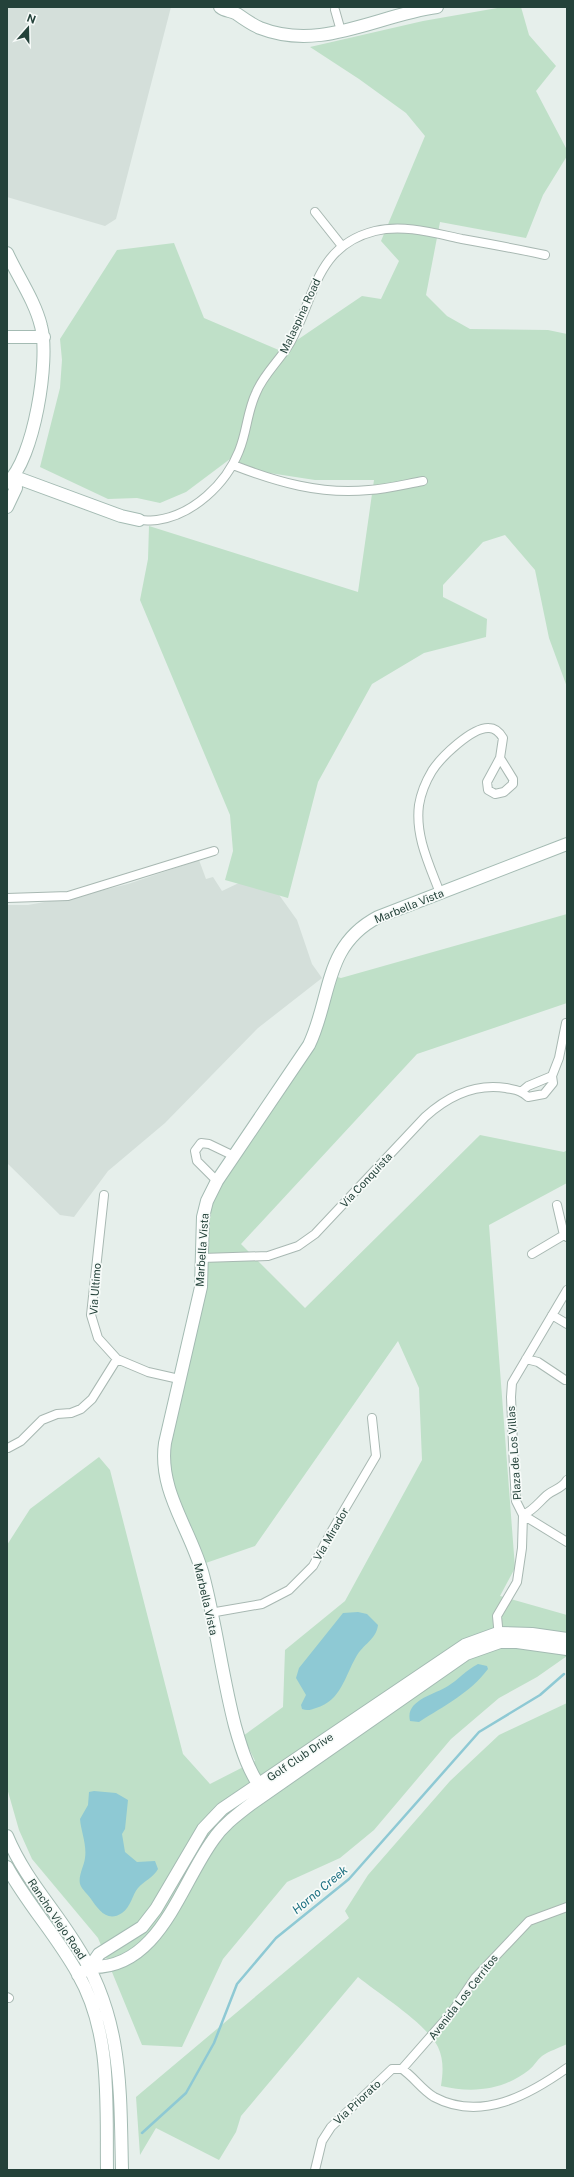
<svg xmlns="http://www.w3.org/2000/svg" width="574" height="2177" font-family="'Public Sans',sans-serif">
<style>
.built{fill:#d4dfda}
.green{fill:#bfe0c8}
.water{fill:#8ec9d4}
.lines{fill:none;stroke-linecap:round;stroke-linejoin:round}
.stream{stroke:#8ec9d4;stroke-width:2.5}
.street-casing{stroke:#a8b8b2;stroke-width:10}
.secondary-casing{stroke:#a4bbb3;stroke-width:14}
.street{stroke:#fff;stroke-width:8}
.secondary{stroke:#fff;stroke-width:12}
.labels{text-anchor:middle;dominant-baseline:central;stroke-width:3.5;stroke-linejoin:round;paint-order:stroke}
.street-label{font-size:11px;fill:#24423a;stroke:#f7fbf9}
.water-label{font-size:12px;font-style:italic;fill:#1c6f80;stroke:#f7fbf9}
</style>
<rect width="100%" height="100%" fill="#e6efeb"/>
<!-- built -->
<path class="built" d="M 7,7 L 171,7 L 116,219 L 105,226 L 7,197 Z
M 199,860 L 206,879 L 213,877 L 222,891 L 243,881 L 277,892 L 297,920 L 312,964 L 322,978 L 258,1028 L 165,1123 L 108,1171 L 74,1217 L 60,1215 L 7,1163 L 7,905 L 28,905 L 83,895 L 128,884 Z"/>
<!-- green -->
<path class="green" d="M 503,7 L 521,7 L 529,35 L 556,66 L 536,91 L 567,150 L 567,156 L 543,195 L 526,238 L 440,222 L 426,295 L 447,316 L 470,329 L 548,330 L 567,334 L 567,687 L 549,638 L 535,570 L 505,535 L 483,542 L 443,585 L 443,597 L 487,619 L 486,637 L 424,653 L 372,684 L 318,782 L 288,898 L 225,880 L 233,851 L 230,815 L 140,600 L 148,559 L 149,526 L 358,592 L 374,480 L 315,480 L 263,472 L 230,459 L 186,492 L 160,503 L 137,498 L 108,499 L 40,467 L 60,388 L 62,360 L 60,339 L 117,250 L 174,243 L 204,318 L 281,351 L 362,296 L 381,299 L 399,261 L 381,241 L 425,136 L 406,113 L 359,79 L 310,47 L 423,21 Z
M 567,914 L 567,1003 L 417,1054 L 241,1244 L 305,1308 L 480,1135 L 564,1152 L 567,1150 L 567,1183 L 489,1225 L 515,1568 L 500,1596 L 567,1615 L 567,1656 L 537,1677 L 499,1698 L 451,1739 L 374,1830 L 340,1858 L 287,1882 L 223,1959 L 182,2047 L 142,2045 L 98,1938 L 32,1859 L 19,1830 L 7,1788 L 7,1545 L 30,1509 L 99,1457 L 110,1470 L 183,1754 L 210,1784 L 255,1761 L 243,1736 L 283,1707 L 285,1650 L 345,1601 L 422,1460 L 419,1388 L 398,1341 L 255,1546 L 200,1565 L 164,1469 L 201,1287 L 205,1208 L 309,1045 L 330,975 L 341,978 Z
M 567,1703 L 567,2044 C 559,2048 549,2051 542,2056 C 537,2060 534,2066 529,2070 C 502,2091 472,2093 441,2086 C 443,2073 444,2060 438,2047 C 427,2024 379,1994 358,1977 L 241,2116 L 236,2132 L 219,2160 L 156,2128 L 140,2155 L 136,2097 L 349,1918 L 345,1911 L 368,1875 L 450,1781 L 499,1735 Z"/>
<!-- water -->
<path class="water" d="M 358,1612 L 367,1614 L 378,1625 C 376,1640 363,1644 356,1657 C 345,1676 341,1701 316,1708 C 311,1710 307,1711 302,1709 L 301,1705 L 306,1695 L 296,1678 L 299,1668 L 343,1613 Z
M 478,1664 L 487,1666 L 488,1669 C 470,1693 444,1706 419,1722 L 410,1721 C 405,1700 434,1695 448,1686 C 458,1680 466,1670 478,1664 Z
M 94,1791 L 116,1793 L 128,1800 L 125,1829 L 122,1834 L 125,1852 L 137,1862 L 155,1861 L 158,1869 C 154,1877 144,1881 138,1888 C 132,1895 131,1907 122,1913 C 107,1923 98,1909 91,1899 C 88,1894 82,1890 80,1884 C 78,1876 84,1866 85,1858 C 87,1844 81,1832 80,1819 L 88,1805 L 89,1792 Z"/>
<g class="lines">
<!-- stream -->
<path class="stream" d="M 142,2133 L 186,2093 L 214,2043 L 237,1984 L 276,1938 L 349,1879 L 479,1732 L 540,1695 L 564,1674"/>
<defs>
<path id="street" d="M 335,10 L 341,31
M 315,212 L 342,246
M 233,465 C 277,482 321,495 369,490 C 387,489 406,484 423,481
M 139,520 C 144,520 151,521 157,520 C 193,515 226,484 239,451 C 247,432 247,412 256,393 C 263,375 280,360 290,343 C 315,298 315,246 375,231 C 403,224 434,233 462,239 C 490,244 518,249 545,255
M 440,893 C 429,864 415,836 419,805 C 421,793 426,781 432,771 C 441,757 472,727 489,728 C 496,728 500,733 503,738 L 500,758 L 487,782 L 488,790 L 495,794 L 504,792 L 513,784 L 513,779 L 500,758
M 7,898 L 68,896 L 214,851
M 522,1091 L 528,1086 L 552,1076
M 217,1181 L 197,1161 L 195,1151 L 201,1143 L 209,1144 L 234,1156
M 104,1195 L 91,1315 L 98,1338 L 117,1359 L 148,1372 L 179,1379
M 557,1205 L 564,1235
M 532,1254 L 564,1235 L 567,1237
M 202,1258 L 268,1256 L 298,1246 L 315,1234 L 425,1117 C 448,1096 474,1083 506,1088 C 515,1090 521,1090 528,1097 L 544,1094 L 553,1083 L 552,1076 L 559,1058 L 566,1023
M 552,1315 L 567,1324
M 526,1359 L 538,1362 L 565,1380
M 8,1448 L 21,1441 L 42,1420 L 57,1414 L 71,1413 L 81,1409 L 92,1399 L 117,1359
M 523,1515 C 534,1510 538,1503 547,1495 C 554,1489 562,1489 567,1480
M 523,1515 L 567,1542
M 210,1613 L 262,1604 L 289,1590 L 313,1566 L 330,1534 L 376,1456 L 372,1418
M 499,1637 L 497,1616 L 517,1582 L 522,1548 L 523,1515 L 516,1501 L 514,1468 L 511,1397 L 512,1383 L 567,1290
M 7,1997 L 9,1998
M 402,2069 L 452,2012 L 475,1978 L 529,1921 L 567,1907
M 402,2069 C 414,2077 421,2089 434,2097 C 481,2122 529,2095 567,2068
M 315,2170 L 322,2141 L 331,2127 L 392,2069 L 402,2069"/>
<path id="secondary" d="M 220,7 C 226,12 231,10 237,14 C 244,19 251,24 260,28 C 321,52 377,15 437,7
M 7,253 C 18,277 35,301 41,326 C 50,359 34,460 7,483
M 7,337 L 44,337
M 15,477 L 121,516 L 139,520
M 7,507 L 16,488 L 15,477
M 265,1794 C 249,1773 242,1751 235,1726 C 222,1676 216,1624 203,1575 C 191,1530 158,1491 165,1443 L 201,1287 L 203,1217 L 207,1201 L 217,1181 L 309,1045 C 332,997 323,946 378,917 L 567,844
M 7,1836 C 24,1877 52,1906 75,1943 C 123,2017 120,2086 122,2170
M 7,1867 C 28,1905 57,1936 78,1974 C 112,2033 106,2104 107,2170
M 90,1967 C 159,1970 180,1885 213,1840 C 223,1825 237,1815 251,1804 L 466,1654 L 500,1642 L 517,1642 L 567,1649
M 78,1975 L 90,1967 L 99,1954 L 142,1927 L 156,1909 L 203,1829 L 222,1809 L 465,1645 L 498,1633 L 532,1634 L 567,1639"/>
</defs>
<!-- street casing -->
<use href="#street" class="street-casing"/>
<!-- secondary casing -->
<use href="#secondary" class="secondary-casing"/>
<!-- street -->
<use href="#street" class="street"/>
<!-- secondary -->
<use href="#secondary" class="secondary"/>
</g>
<g class="labels">
<!-- street labels -->
<g class="street-label">
<text transform="translate(300 316) rotate(-65)">Malaspina Road</text>
<text transform="translate(409 906) rotate(-22)">Marbella Vista</text>
<text transform="translate(366 1180) rotate(-47)">Via Conquista</text>
<text transform="translate(202 1250) rotate(-86)">Marbella Vista</text>
<text transform="translate(95 1289) rotate(-86)">Via Ultimo</text>
<text transform="translate(514 1453) rotate(-94)">Plaza de Los Villas</text>
<text transform="translate(331 1534) rotate(-60)">Via Mirador</text>
<text transform="translate(206 1599) rotate(77)">Marbella Vista</text>
<text transform="translate(300 1757) rotate(-34)">Golf Club Drive</text>
<text transform="translate(57 1919) rotate(56)">Rancho Viejo Road</text>
<text transform="translate(463 1997) rotate(-52)">Avenida Los Cerritos</text>
<text transform="translate(357 2102) rotate(-43)">Via Priorato</text>
</g>
<!-- water labels -->
<g class="water-label">
<text transform="translate(320 1890) rotate(-40)">Horno Creek</text>
</g>
</g>
<!-- border -->
<rect width="574" height="2177" fill="none" stroke="#24423a" stroke-width="16"/>
<!-- north arrow -->
<g transform="translate(28 28) rotate(20)" stroke="#f7fbf9" stroke-width="3" paint-order="stroke">
<path d="M0-3L7 15L0 10L-7 15Z" fill="#24423a"/>
<text y="-6" font-size="11" font-weight="bold" text-anchor="middle" fill="#24423a">N</text>
</g>
</svg>
